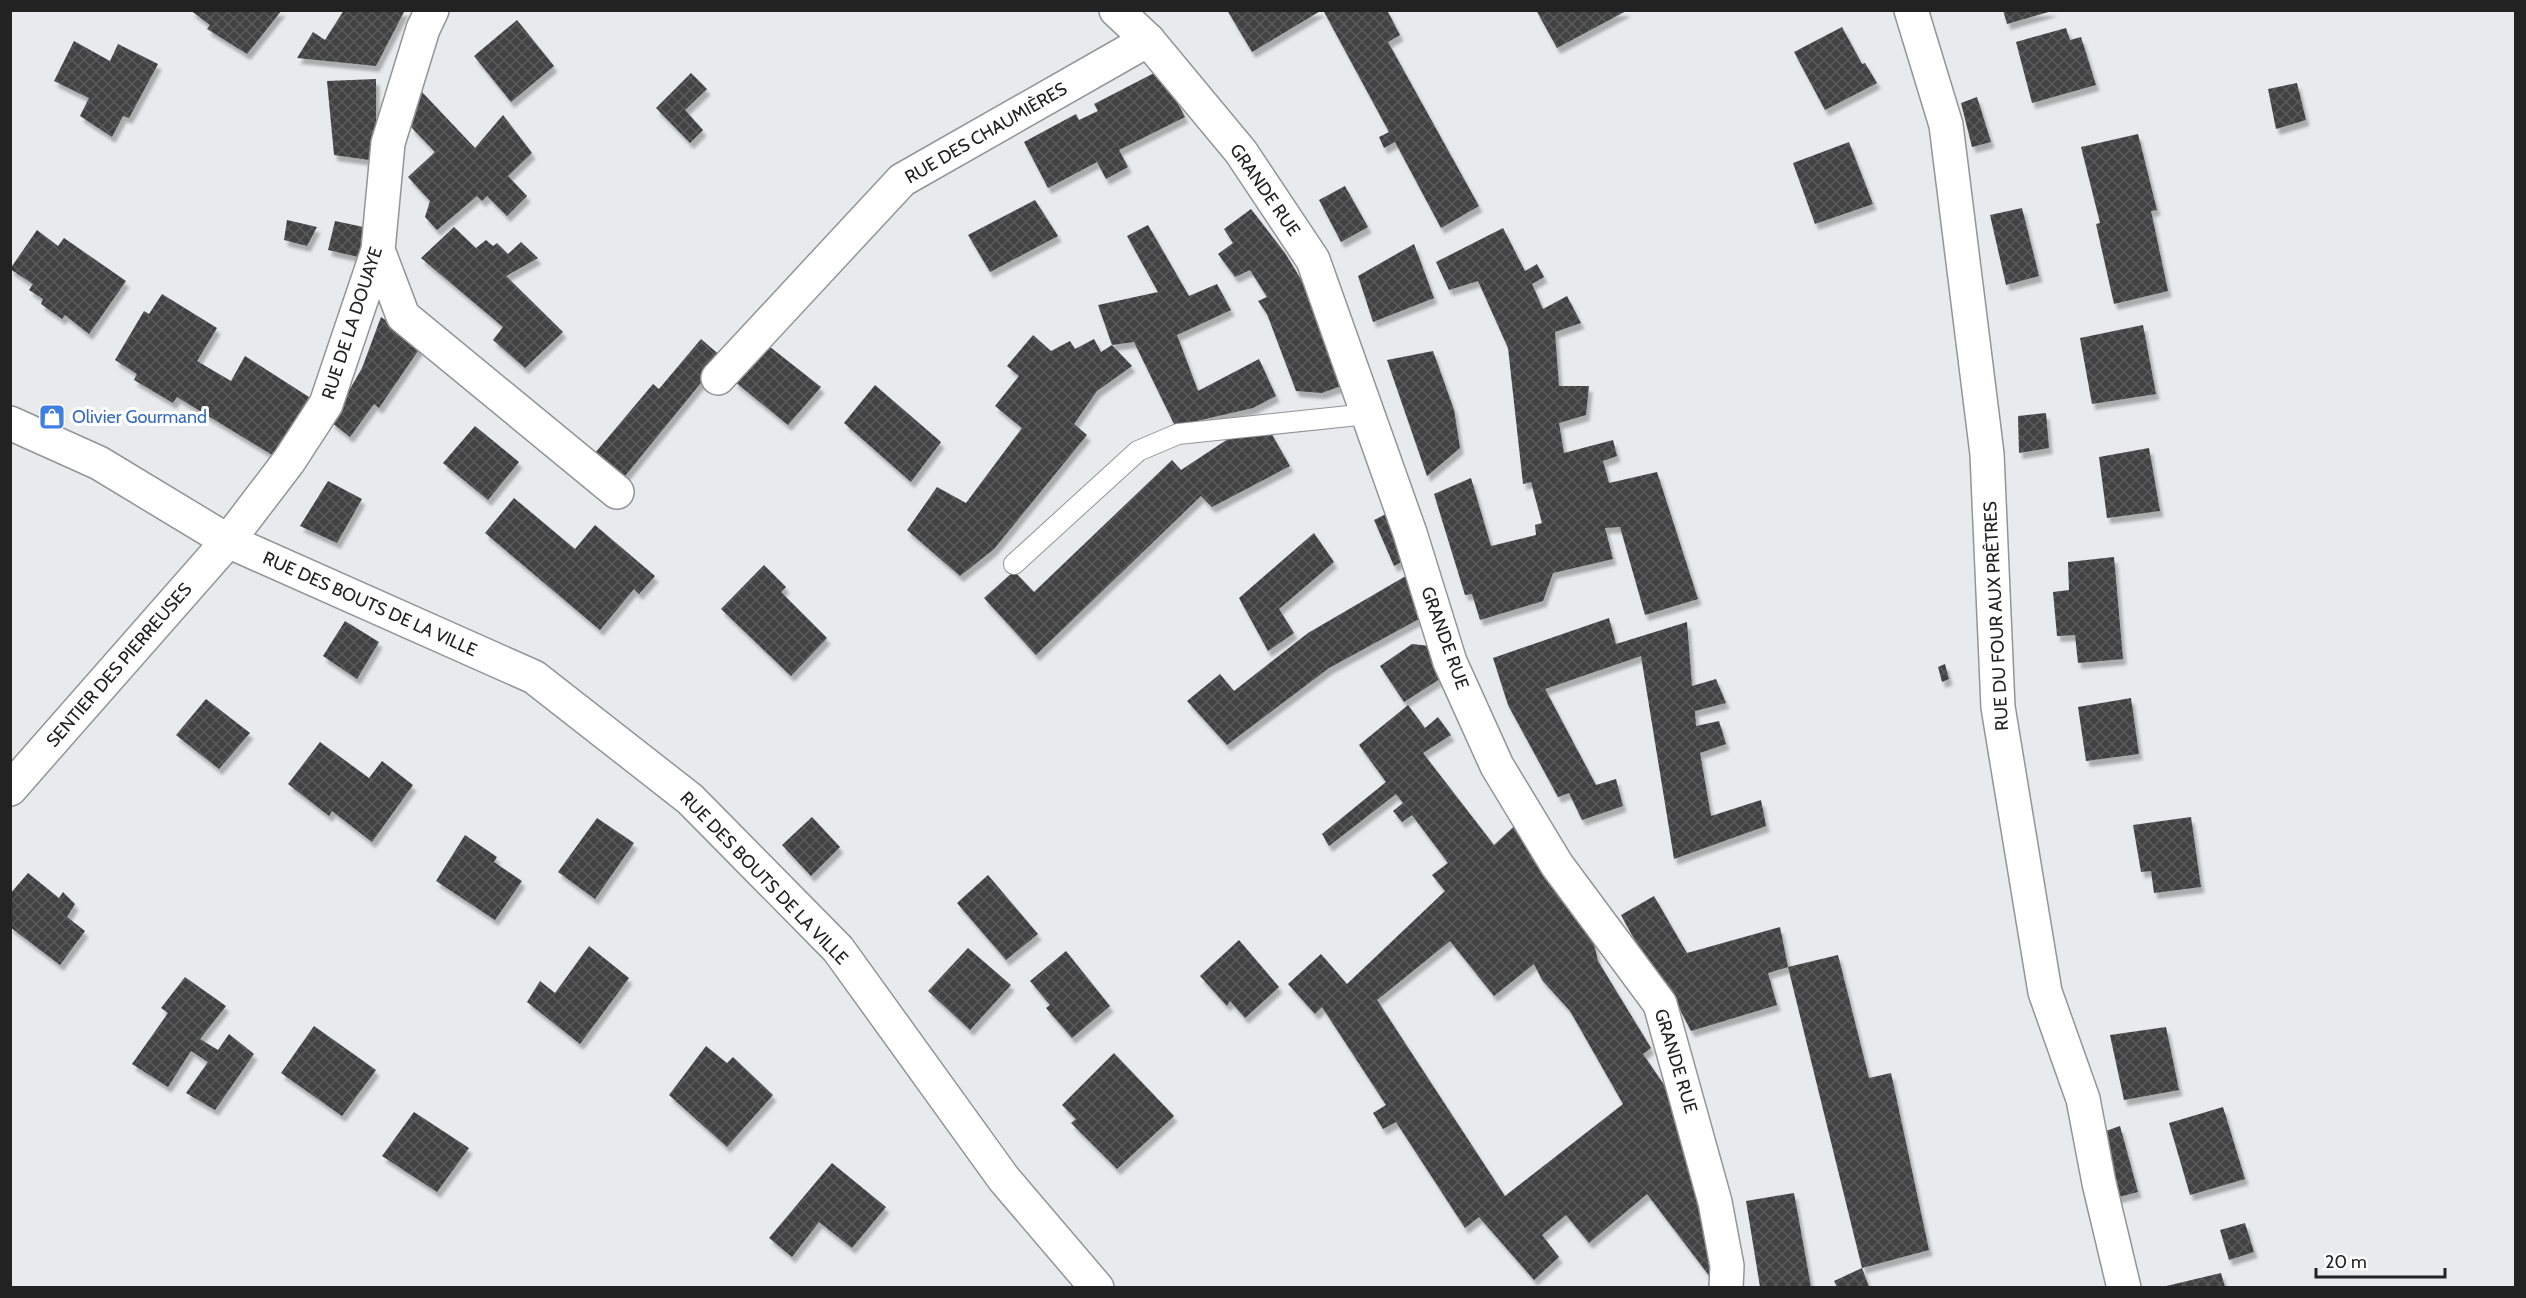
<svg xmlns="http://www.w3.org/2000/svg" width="2526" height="1298" font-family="Cabin,sans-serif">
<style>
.building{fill:url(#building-cross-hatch);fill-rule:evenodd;filter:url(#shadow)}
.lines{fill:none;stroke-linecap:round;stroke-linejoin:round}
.lane-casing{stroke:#939495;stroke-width:22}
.street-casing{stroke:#939495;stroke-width:36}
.secondary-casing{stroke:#939495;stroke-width:36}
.lane{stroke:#fff;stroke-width:20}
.street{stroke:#fff;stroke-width:33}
.secondary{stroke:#fff;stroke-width:33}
.labels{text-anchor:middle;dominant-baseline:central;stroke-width:6;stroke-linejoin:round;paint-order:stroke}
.street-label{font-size:18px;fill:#222;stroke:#fff}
.shop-label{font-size:18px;fill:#366cbe;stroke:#fff;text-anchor:start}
</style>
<defs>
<pattern id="building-cross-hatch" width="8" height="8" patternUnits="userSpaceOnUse" patternTransform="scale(1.5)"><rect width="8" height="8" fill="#424243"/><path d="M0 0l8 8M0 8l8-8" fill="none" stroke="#5b5b5b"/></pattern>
<filter id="shadow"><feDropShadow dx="3.5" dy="6" stdDeviation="1.5" flood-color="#0004"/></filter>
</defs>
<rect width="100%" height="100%" fill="#e9eaeb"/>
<!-- building -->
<path class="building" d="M 190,10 L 282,10 L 247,54 L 207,29 L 210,25 Z
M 344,10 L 405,10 L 376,66 L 297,58 L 313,32 L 325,40 Z
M 1227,10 L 1322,10 L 1252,52 Z
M 1323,10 L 1387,10 L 1400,35 L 1388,42 L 1479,206 L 1441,228 L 1395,142 L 1384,148 L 1379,137 L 1389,132 Z
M 1536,10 L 1628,10 L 1557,48 Z
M 2003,10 L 2052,10 L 2052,11 L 2007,24 Z
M 517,20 L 554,66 L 511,102 L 474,56 Z
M 1842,27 L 1862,64 L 1865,63 L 1877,83 L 1825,110 L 1794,52 Z
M 2066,28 L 2070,40 L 2081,37 L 2096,85 L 2032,103 L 2016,42 Z
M 74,41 L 110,61 L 118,44 L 158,64 L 129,118 L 123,116 L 112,137 L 80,116 L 89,98 L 54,81 Z
M 1160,70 L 1185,117 L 1119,150 L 1128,167 L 1106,179 L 1097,162 L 1048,188 L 1024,142 L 1076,114 L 1079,120 L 1098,111 L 1094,104 Z
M 691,73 L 707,89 L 685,110 L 703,130 L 690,143 L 656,108 Z
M 376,79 L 376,161 L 334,155 L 327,81 Z
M 2297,83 L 2306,120 L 2276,129 L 2268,89 Z
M 422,92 L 475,148 L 503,115 L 532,153 L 508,176 L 527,196 L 507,216 L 487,196 L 482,201 L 477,196 L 437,230 L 425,217 L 430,201 L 408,177 L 435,152 L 411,127 Z
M 1977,97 L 1991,142 L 1972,147 L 1961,103 Z
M 2138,134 L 2157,210 L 2151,211 L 2168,291 L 2114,304 L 2096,224 L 2100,223 L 2081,147 Z
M 1849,142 L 1873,204 L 1815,224 L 1793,163 Z
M 1345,186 L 1368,227 L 1341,242 L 1319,200 Z
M 1035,200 L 1058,236 L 990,272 L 968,235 Z
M 2022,208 L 2039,276 L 2006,285 L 1990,215 Z
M 1251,209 L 1285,253 L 1311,296 L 1349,383 L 1322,393 L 1296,391 L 1267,314 L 1258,301 L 1267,297 L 1250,270 L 1235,277 L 1218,254 L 1233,243 L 1224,229 Z
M 287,220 L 317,227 L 307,246 L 284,240 Z
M 335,221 L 373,229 L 367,259 L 328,250 Z
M 1148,225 L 1189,296 L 1217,284 L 1231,310 L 1177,335 L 1198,391 L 1259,359 L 1276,396 L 1253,408 L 1175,426 L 1134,342 L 1112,345 L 1132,366 L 1097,391 L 1074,424 L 1087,435 L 994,549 L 960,576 L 907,530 L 937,487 L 966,503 L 1022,428 L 995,406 L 1019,376 L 1007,366 L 1033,335 L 1051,351 L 1070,341 L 1075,349 L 1094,339 L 1101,352 L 1112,345 L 1098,305 L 1158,292 L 1127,236 Z
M 454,227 L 476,248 L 486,240 L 493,246 L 497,243 L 508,254 L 521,242 L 538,258 L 506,276 L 563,332 L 525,368 L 493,340 L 503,327 L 421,258 Z
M 1503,228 L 1525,271 L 1537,264 L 1544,277 L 1532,284 L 1543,309 L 1567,296 L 1581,323 L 1555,332 L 1559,386 L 1589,386 L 1586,415 L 1559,423 L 1564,453 L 1613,440 L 1617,456 L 1603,461 L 1609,483 L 1657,472 L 1698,599 L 1645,615 L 1620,527 L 1605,528 L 1613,559 L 1553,573 L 1543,601 L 1480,620 L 1472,594 L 1465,595 L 1434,494 L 1471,478 L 1491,546 L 1536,535 L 1535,525 L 1542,523 L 1531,482 L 1523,484 L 1508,348 L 1478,281 L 1449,290 L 1436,262 Z
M 37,230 L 58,246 L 64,238 L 126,281 L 89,334 L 65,315 L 62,319 L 41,304 L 43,299 L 29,290 L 33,284 L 10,269 Z
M 1414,244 L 1434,298 L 1373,322 L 1358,276 Z
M 162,294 L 217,328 L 197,361 L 231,381 L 245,356 L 309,397 L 274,456 L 177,397 L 173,403 L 134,380 L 137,374 L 115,360 L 144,311 L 149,314 Z
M 381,317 L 422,345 L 379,408 L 374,404 L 350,437 L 331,422 L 362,368 Z
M 2143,325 L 2156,394 L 2092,404 L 2080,338 Z
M 701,339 L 722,357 L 625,476 L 595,453 L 653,384 L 659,389 Z
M 765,343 L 821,387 L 788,425 L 734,381 Z
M 1433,351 L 1454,410 L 1460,448 L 1427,476 L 1387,360 Z
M 875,385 L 941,442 L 911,482 L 844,423 Z
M 2046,413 L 2049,448 L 2019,453 L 2018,416 Z
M 475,426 L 519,462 L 488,500 L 443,463 Z
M 1267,426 L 1290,466 L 1212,507 L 1201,496 L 1036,655 L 984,598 L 1014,571 L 1034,592 L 1172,460 L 1181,470 L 1228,439 Z
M 2149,448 L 2160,511 L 2107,518 L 2099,457 Z
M 328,481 L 362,499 L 337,543 L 300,526 Z
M 514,498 L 575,549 L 595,525 L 655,576 L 639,594 L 634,589 L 600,630 L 485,533 Z
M 1392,511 L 1412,556 L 1394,566 L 1374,520 Z
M 1314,533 L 1334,562 L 1279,609 L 1294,633 L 1268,651 L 1239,598 Z
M 2114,557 L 2123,659 L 2078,663 L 2075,635 L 2057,636 L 2053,592 L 2069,590 L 2068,562 Z
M 764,565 L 786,587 L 781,592 L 827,638 L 791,676 L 721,609 Z
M 1416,570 L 1430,613 L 1329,668 L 1227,745 L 1187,701 L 1220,674 L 1234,691 L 1308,633 Z
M 1609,618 L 1616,644 L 1687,622 L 1692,686 L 1716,679 L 1726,703 L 1695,711 L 1696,726 L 1719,721 L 1726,744 L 1700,753 L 1711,816 L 1761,800 L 1766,826 L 1674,859 L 1641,656 L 1545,689 L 1596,785 L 1616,779 L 1623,806 L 1582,820 L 1569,793 L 1558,797 L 1508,705 L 1493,658 Z
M 345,621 L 379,642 L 357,679 L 323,656 Z
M 1412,644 L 1430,646 L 1443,677 L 1404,702 L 1380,666 Z
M 1945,664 L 1949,679 L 1942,682 L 1938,667 Z
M 2131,698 L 2139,754 L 2086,761 L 2078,707 Z
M 206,699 L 250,733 L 219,769 L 176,735 Z
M 1408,705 L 1425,728 L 1438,717 L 1451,735 L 1423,753 L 1494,845 L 1524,817 L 1592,936 L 1598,961 L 1651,1048 L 1643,1054 L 1686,1117 L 1717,1286 L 1647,1194 L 1589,1243 L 1566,1215 L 1542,1235 L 1559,1257 L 1534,1280 L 1479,1217 L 1465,1228 L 1396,1122 L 1383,1129 L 1373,1113 L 1386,1105 L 1322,1007 L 1315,1014 L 1288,984 L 1321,954 L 1347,984 L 1445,891 L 1432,875 L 1448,863 L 1412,815 L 1402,822 L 1393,811 L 1403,803 L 1396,794 L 1329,846 L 1322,834 L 1386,782 L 1359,745 ZM 1450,941 L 1494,996 L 1534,964 L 1542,980 L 1570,1011 L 1623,1104 L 1505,1196 L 1377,1000 Z
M 320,742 L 369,778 L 382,761 L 413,785 L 372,842 L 332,811 L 329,816 L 288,784 Z
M 812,817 L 840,847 L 811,876 L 782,845 Z
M 2191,817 L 2201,887 L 2154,893 L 2151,871 L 2141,872 L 2133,825 Z
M 597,818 L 634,843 L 595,899 L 558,872 Z
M 465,835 L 497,857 L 494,862 L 522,881 L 495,920 L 436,881 Z
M 28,873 L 59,898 L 63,892 L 75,904 L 67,917 L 85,931 L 60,965 L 10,927 L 10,894 Z
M 988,875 L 1038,934 L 1006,960 L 957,903 Z
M 1654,896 L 1687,953 L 1780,927 L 1788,967 L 1768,973 L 1777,1005 L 1691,1031 L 1676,1002 L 1669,1003 L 1621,915 Z
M 1239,940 L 1279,987 L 1245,1018 L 1230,1001 L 1227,1006 L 1200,976 Z
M 589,946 L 629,978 L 580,1044 L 527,1002 L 540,981 L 555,993 Z
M 968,948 L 1011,985 L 970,1030 L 928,991 Z
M 1066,951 L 1110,1006 L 1072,1038 L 1046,1008 L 1050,1005 L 1030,981 Z
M 1838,955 L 1869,1078 L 1891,1073 L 1929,1250 L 1862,1268 L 1869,1287 L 1837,1287 L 1834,1281 L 1862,1268 L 1788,967 Z
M 185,977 L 226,1006 L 200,1039 L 218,1050 L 229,1034 L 254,1054 L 215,1110 L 186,1093 L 208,1062 L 191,1051 L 168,1087 L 132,1064 L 168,1013 L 161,1008 Z
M 314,1026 L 376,1070 L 342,1116 L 281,1073 Z
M 2166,1027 L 2179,1090 L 2124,1100 L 2110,1035 Z
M 706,1046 L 727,1063 L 733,1057 L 773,1095 L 727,1147 L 669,1095 Z
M 1114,1053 L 1174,1116 L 1117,1169 L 1071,1123 L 1076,1119 L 1062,1105 Z
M 2223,1107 L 2245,1179 L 2190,1195 L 2169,1123 Z
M 414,1112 L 469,1148 L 437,1192 L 382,1156 Z
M 2120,1126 L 2138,1192 L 2107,1200 L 2094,1135 Z
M 832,1163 L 886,1207 L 852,1248 L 819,1222 L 792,1257 L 769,1238 Z
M 1794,1193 L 1811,1287 L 1760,1287 L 1746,1201 Z
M 2245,1223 L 2254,1252 L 2229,1260 L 2220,1230 Z
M 2221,1273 L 2225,1287 L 2162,1287 Z"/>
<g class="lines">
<defs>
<path id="lane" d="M 1014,564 L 1138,451 L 1178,434 L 1368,414"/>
<path id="street" d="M 1911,10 L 1946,125 L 1987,454 L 1998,707 L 2045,992 L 2083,1099 L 2099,1183 L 2124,1288
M 378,250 L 403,316 L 617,492
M 718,378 L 902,180 L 1148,40
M 10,789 L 228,541 L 289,461 L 326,404 L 378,250 L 388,143 L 423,29 L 432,10"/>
<path id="secondary" d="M 1116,10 L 1148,40 L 1241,152 L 1313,260 L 1410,533 L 1450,662 L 1497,766 L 1557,865 L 1660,1004 L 1715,1202 L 1727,1266 L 1726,1288
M 10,423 L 99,463 L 228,541 L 534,677 L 690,799 L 838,949 L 1004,1179 L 1097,1288"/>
</defs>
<!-- lane casing -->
<use href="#lane" class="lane-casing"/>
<!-- street casing -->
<use href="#street" class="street-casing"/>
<!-- secondary casing -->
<use href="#secondary" class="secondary-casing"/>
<!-- lane -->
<use href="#lane" class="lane"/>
<!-- street -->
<use href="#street" class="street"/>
<!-- secondary -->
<use href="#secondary" class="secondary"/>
</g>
<!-- icons -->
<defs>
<symbol id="shop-square" viewBox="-11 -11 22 22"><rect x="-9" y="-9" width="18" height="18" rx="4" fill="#3f7fe0" stroke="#fff"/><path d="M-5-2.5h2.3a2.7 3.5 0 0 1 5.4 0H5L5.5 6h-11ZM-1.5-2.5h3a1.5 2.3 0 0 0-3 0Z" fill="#fff"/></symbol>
</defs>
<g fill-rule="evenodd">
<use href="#shop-square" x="37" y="402" width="30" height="30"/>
</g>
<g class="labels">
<!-- street labels -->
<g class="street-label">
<text transform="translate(986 133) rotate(-30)">RUE DES CHAUMIÈRES</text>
<text transform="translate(1265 190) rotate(55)">GRANDE RUE</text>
<text transform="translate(352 323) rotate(-72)">RUE DE LA DOUAYE</text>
<text transform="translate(370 604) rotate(24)">RUE DES BOUTS DE LA VILLE</text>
<text transform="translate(1996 616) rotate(-93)">RUE DU FOUR AUX PRÊTRES</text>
<text transform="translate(1445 638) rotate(70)">GRANDE RUE</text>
<text transform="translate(119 665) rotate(-49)">SENTIER DES PIERREUSES</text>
<text transform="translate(764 878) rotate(46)">RUE DES BOUTS DE LA VILLE</text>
<text transform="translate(1676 1061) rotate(73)">GRANDE RUE</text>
</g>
<!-- shop labels -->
<g class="shop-label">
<text x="72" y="417">Olivier Gourmand</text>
</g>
</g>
<!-- border -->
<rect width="2526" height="1298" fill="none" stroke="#222222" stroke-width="24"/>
<!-- scale -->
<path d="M2316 1268v9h129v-9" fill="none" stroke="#222222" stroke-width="3"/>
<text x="2325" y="1268" font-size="18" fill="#222222" stroke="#ffffff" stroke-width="4.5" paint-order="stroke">20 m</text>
</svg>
